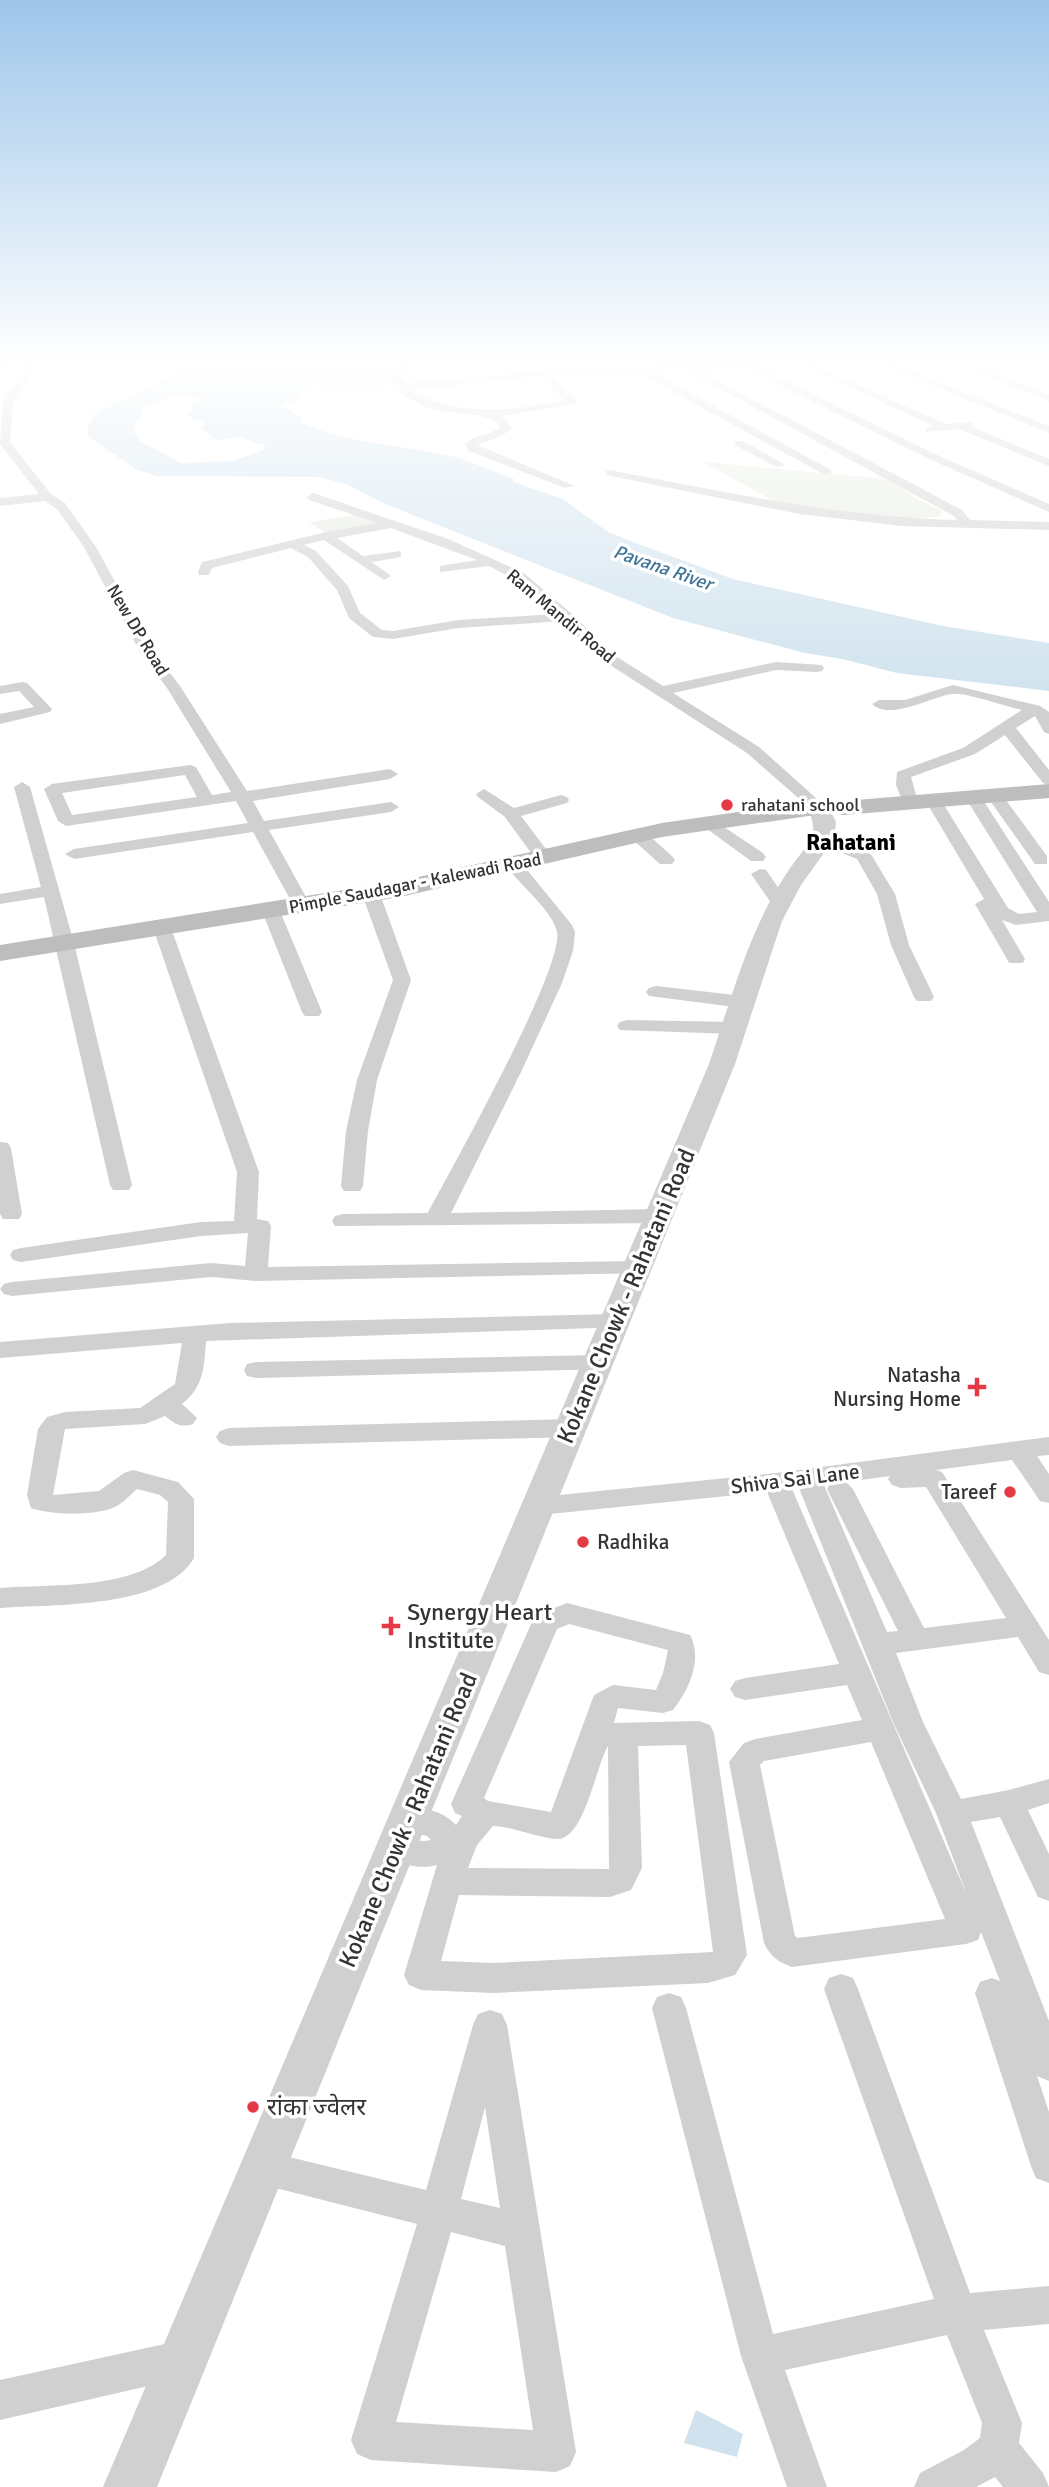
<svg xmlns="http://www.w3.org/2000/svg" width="1049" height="2487" font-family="Signika,'Noto Sans Devanagari',sans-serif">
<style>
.green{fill:#e6ecdf}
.water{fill:#cfe2ee;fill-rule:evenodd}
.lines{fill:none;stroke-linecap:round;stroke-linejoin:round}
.minor{fill:#d0d0d0;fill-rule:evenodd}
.tertiary{fill:#d0d0d0;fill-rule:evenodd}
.secondary{fill:#bdbdbd;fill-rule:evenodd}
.poi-dot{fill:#e63946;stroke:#fff;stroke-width:2.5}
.labels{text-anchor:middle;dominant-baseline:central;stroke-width:7;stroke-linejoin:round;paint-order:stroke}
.far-street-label{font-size:18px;fill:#333;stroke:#fff}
.far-poi-label{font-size:18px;fill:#333;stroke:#fff;text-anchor:start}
.far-water-label{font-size:19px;font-style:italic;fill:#3f7597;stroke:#fff}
.poi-label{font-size:21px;fill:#333;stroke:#fff;text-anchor:end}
.street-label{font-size:21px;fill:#333;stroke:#fff}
.far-district-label{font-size:23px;font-weight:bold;fill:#000;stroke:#fff}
.near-street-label{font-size:24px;fill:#333;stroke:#fff}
.near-poi-label{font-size:24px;fill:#333;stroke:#fff;text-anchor:start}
</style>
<rect width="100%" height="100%" fill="#fff"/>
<!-- green -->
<path class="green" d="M 325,361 L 412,361 L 403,367 L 392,386 L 315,390 L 329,372 Z
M 703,462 L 888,479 L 916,498 L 942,511 L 940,516 L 911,519 L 781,505 Z
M 360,514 L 389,524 L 327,534 L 309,522 Z"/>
<!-- water -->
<path class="water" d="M 191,361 L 316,361 L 320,368 L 328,368 L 297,401 L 279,405 L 302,417 L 300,422 C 343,442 390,444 437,453 C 464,458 488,469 514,479 L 513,482 L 563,499 L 608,532 L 625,539 L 733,579 L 943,626 L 1049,643 L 1049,691 L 897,673 L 842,659 L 805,653 L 673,618 L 385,504 L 346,484 L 319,477 L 157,476 L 137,470 L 87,436 L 88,426 L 94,414 L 177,373 ZM 184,394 L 197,398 L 200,402 L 191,405 L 193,410 L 188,416 L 206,423 L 200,427 L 216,440 L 241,437 L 258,444 L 265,444 L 264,450 L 231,461 L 181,463 L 140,441 L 133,431 L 137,420 L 143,414 L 142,407 Z
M 696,2410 L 743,2434 L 737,2457 L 684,2443 Z"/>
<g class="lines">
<!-- minor -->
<path class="minor" d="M 29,361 L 39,361 L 13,403 L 10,442 L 51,494 L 65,503 L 96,547 L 153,651 L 180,686 L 247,791 L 390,769 L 398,774 L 390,779 L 253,801 L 264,821 L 391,802 L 399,807 L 391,812 L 269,830 L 311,906 L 308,910 L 296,910 L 253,832 L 74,859 L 65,854 L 74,849 L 248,823 L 236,801 L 66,826 L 58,821 L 44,789 L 52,784 L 190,765 L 196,767 L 212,795 L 231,792 L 167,688 L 140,652 L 84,547 L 57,509 L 45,501 L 0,506 L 0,498 L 39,494 L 0,444 L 3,403 ZM 185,775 L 197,797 L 72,815 L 62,793 Z
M 402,361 L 414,361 L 406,367 L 401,378 L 407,383 L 581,367 L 785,361 L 780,364 L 758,367 L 935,454 L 1049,504 L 1049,512 L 927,458 L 745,368 L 698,370 L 962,510 L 970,520 L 1049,522 L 1049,530 L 903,526 L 799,514 L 606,475 L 606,471 L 610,470 C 725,492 839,517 957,520 L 954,516 L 685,370 L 650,371 L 831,470 L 831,474 L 823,474 L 635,371 L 550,375 L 576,400 L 576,404 L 500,416 L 506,419 L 511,428 C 502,439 489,439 477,445 L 575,486 L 565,488 L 469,451 L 465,444 C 474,434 490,436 500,427 C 488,410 455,415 436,410 C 423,406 411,400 399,393 L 400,388 L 391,379 L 397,365 ZM 540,376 L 564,400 C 512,412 457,417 409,390 Z
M 793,361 L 805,361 L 946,424 L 973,422 L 972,427 L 1049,459 L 1049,466 L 959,429 L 926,432 L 926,428 L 933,426 Z
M 873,361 L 886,361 L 1049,426 L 1049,433 Z
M 949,361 L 962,361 L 1049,394 L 1049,401 Z
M 1007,361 L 1044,361 C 1036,366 1015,366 1007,361 Z
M 735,441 L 743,441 L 786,465 L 776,467 L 735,445 Z
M 313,493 L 448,539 L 524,573 L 579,620 L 603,648 L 663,686 L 776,662 L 822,665 L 824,668 L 822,671 L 817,672 L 776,670 L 673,693 L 759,747 L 826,807 L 818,812 L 812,810 L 747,753 L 593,654 L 564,621 L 458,628 L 393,639 L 373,637 L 349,618 L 337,590 L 308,557 L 291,548 L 212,568 L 209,575 L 199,575 L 198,572 L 202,562 L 326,532 L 378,523 L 309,500 L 307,497 ZM 391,528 L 477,560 L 440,566 L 440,572 L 489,566 L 514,579 L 555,614 L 458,620 L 393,631 L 382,630 L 360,613 L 348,586 L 316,551 L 304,545 L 324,540 L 384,580 L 391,576 L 372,562 L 401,557 L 401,551 L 363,556 L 337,538 Z
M 22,682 L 27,683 L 52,709 L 50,712 L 0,724 L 0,714 L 34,707 L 19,691 L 0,694 L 0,686 Z
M 953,685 L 1040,706 L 1049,712 L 1049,734 L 1044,732 L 1035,716 L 1016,728 L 1049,770 L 1049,785 L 1043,783 L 1005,735 L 975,754 L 911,777 L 918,802 L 910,807 L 904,805 L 896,785 L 897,772 L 963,748 L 1022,710 C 1007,707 965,692 952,694 C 931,697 890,721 872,704 L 879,700 L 905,700 Z
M 22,782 L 30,787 L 74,943 L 132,1185 L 129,1190 L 113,1190 L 110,1185 L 44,897 L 0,904 L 0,894 L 41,887 L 14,787 Z
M 484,789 L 514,808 L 561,795 L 567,797 L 569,800 L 567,803 L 521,816 L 552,857 L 549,861 L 537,861 L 505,817 L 478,797 L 476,794 Z
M 994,790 L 1000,792 L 1047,856 L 1047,864 L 1035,864 L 986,795 Z
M 973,792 L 981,797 L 1049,902 L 1049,921 L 1016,925 L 1002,920 L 1025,959 L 1023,963 L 1009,963 L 1007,959 L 975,904 L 984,899 L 925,800 L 933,795 L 939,797 L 1008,908 L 1019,914 L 1037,912 L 965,797 Z
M 709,817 L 763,853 L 766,857 L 763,861 L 751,861 L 703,826 L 701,822 L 703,818 Z
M 638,830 L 644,831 L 672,856 L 675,860 L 672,864 L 660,864 L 632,839 L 630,835 Z
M 823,834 L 869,852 L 872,856 L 895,894 L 909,945 L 934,997 L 931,1001 L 917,1001 L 914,997 L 891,945 L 877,894 L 857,859 L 817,843 L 815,839 L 817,835 Z
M 513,859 L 519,860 L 572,925 L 575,932 L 573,951 L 562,983 L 522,1070 L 451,1213 L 659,1209 L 667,1211 L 670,1216 L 667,1221 L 659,1223 L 335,1226 L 332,1221 L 335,1216 L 343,1214 L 428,1213 C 451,1169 564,969 557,932 C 553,911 517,882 504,864 Z
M 760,869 L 766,870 L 786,899 L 789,903 L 786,907 L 774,907 L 751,874 Z
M 371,889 L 380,894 L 411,980 L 377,1080 L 368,1131 L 363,1186 L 360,1191 L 344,1191 L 341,1186 L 346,1131 L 357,1080 L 393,980 L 362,894 Z
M 271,906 L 280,911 L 322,1012 L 319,1016 L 305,1016 L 302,1012 L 262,911 Z
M 162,923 L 171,928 L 259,1172 L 257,1219 L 268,1221 L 271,1226 L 268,1267 L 637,1261 L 645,1263 L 649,1268 L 645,1273 L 256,1281 L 211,1277 L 12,1296 L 4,1294 L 0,1289 L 4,1284 L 12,1282 L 211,1263 L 245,1266 L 248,1233 L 201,1236 L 21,1262 L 13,1260 L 10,1255 L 13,1250 L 21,1248 L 201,1222 L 234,1221 L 237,1172 L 153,928 Z
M 656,986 L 743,996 L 753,1002 L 743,1008 L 649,996 L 646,992 L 649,988 Z
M 627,1020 L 734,1022 L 744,1028 L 734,1034 L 620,1030 L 617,1026 L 620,1022 Z
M 0,1142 L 8,1143 L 11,1148 L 22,1214 L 19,1219 L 3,1219 L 0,1214 Z
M 616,1314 L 624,1317 L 628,1322 L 624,1327 L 206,1341 C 204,1367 204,1387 182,1404 L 197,1418 L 193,1424 C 180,1428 175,1424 165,1416 L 145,1424 L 65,1429 L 53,1495 L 99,1491 L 124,1473 L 133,1470 L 178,1482 L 194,1499 L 194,1558 C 164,1609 53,1604 0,1608 L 0,1588 C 48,1584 131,1590 166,1555 L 168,1502 L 160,1495 L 137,1489 C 130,1495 123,1503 115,1507 C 96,1516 50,1515 31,1508 L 27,1495 L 38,1429 L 47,1417 L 65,1412 L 140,1408 L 175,1384 L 182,1343 L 0,1358 L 0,1342 L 230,1323 Z
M 600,1355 L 609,1357 L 612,1363 L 609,1369 L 256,1378 L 247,1376 L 244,1370 L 247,1364 L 256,1362 Z
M 570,1419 L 579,1422 L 583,1428 L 579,1434 L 570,1437 L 229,1446 L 220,1443 L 216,1437 L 220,1431 L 229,1428 Z
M 1049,1437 L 1049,1455 L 1037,1456 L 1049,1474 L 1049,1503 L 1040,1501 L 1012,1460 L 936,1470 L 942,1472 L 1049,1640 L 1049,1675 L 1039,1672 L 1018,1637 L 896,1653 L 923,1722 L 961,1799 L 1009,1790 L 1049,1779 L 1049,1803 L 1028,1810 L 1049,1854 L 1049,1901 L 1038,1897 L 1000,1817 L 971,1822 L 1049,2021 L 1049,2081 L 1037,2076 L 1049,2112 L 1049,2183 L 1036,2178 L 1031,2166 L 975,1993 L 980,1982 L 992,1978 L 1000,1981 L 981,1932 L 978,1940 L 966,1944 L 792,1967 C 778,1962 770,1956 764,1943 L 729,1762 L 744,1743 L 755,1739 L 862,1720 L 847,1685 L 745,1700 L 735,1697 L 730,1689 L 735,1681 L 745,1678 L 839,1664 L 767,1492 L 540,1515 L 531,1513 L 527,1506 L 531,1499 L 540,1497 L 776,1473 ZM 890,1476 L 888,1479 L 892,1485 L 901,1488 L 926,1487 L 1006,1618 L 924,1628 L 853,1489 L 846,1482 ZM 830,1484 L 827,1489 L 898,1631 L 887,1632 L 824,1485 ZM 799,1488 L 893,1722 L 936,1813 L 967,1895 L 792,1489 ZM 871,1742 L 945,1919 L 798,1938 L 795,1936 L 760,1765 L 764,1761 Z
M 567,1603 L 690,1635 C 703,1659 689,1690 673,1710 L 663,1713 L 618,1708 L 614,1723 L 699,1721 L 710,1725 L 714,1733 L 747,1955 L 735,1975 L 708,1983 L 494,1993 L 421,1990 L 409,1985 L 404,1975 L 437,1865 C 420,1870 402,1864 385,1858 L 380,1849 L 385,1840 C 403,1833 414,1844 431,1840 L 427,1836 L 397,1829 L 392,1820 L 397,1811 C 417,1804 442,1810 456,1825 L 462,1816 L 455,1813 L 451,1804 L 532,1622 L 536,1615 ZM 569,1624 L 668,1650 L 663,1673 L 656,1690 L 613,1685 L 594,1695 L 551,1812 L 488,1801 L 484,1798 L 557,1629 ZM 686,1745 L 713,1952 L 494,1963 L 441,1961 L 459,1895 L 610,1897 L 631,1890 L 642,1868 L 638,1746 ZM 608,1746 L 609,1869 L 468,1868 L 477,1845 L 493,1826 C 514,1827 535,1837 556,1839 C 584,1842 596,1765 608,1746 Z
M 841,1974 L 853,1978 L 858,1989 L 970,2293 L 1049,2286 L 1049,2324 L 984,2330 L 1022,2423 L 1019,2443 L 1043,2473 L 1049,2487 L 1003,2487 L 995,2477 L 976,2487 L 914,2487 L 920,2473 L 964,2450 L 980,2438 L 982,2423 L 947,2335 L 785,2370 L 827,2487 L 787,2487 L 741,2356 L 652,2008 L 657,1997 L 669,1993 L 681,1997 L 686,2008 L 773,2334 L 934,2299 L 824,1989 L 829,1978 Z
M 490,2010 L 502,2014 L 507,2025 L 576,2452 L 570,2466 L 556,2472 L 371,2460 L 357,2454 L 351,2440 L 417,2224 L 264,2185 L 251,2180 L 246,2168 L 251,2156 L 264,2151 L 426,2190 L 473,2025 L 478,2014 ZM 485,2107 L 500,2208 L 461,2199 ZM 451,2232 L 505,2246 L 533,2430 L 396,2422 Z
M 183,2340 L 197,2345 L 202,2359 L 197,2373 L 183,2378 L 0,2420 L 0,2380 Z"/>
<!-- tertiary -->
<path class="tertiary" d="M 0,361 L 47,361 L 41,365 L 0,368 Z
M 818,801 L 826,802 L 836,822 L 834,839 L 801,885 L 782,921 L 735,1064 L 157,2487 L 103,2487 L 709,1064 C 733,994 751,920 796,860 C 812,839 819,832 807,807 L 810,802 Z"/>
<!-- secondary -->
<path class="secondary" d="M 1049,784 L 1049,798 L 844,815 L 829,813 L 662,837 L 400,897 L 0,961 L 0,945 L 400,881 L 662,823 L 829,799 L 844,801 Z"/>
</g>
<!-- sky -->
<linearGradient id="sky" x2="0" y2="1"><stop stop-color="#9ec6ea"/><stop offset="0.51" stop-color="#fff"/><stop offset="1" stop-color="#fff" stop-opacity="0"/></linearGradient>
<rect width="1049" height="709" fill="url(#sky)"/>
<!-- markers -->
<g class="poi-dot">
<circle cx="727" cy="805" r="7"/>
<path d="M973.5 1376.5h7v7h7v7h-7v7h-7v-7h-7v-7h7z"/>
<circle cx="1010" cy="1492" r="7"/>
<circle cx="583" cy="1542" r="7"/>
<path d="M387.5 1615.5h7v7h7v7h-7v7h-7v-7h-7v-7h7z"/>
<circle cx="253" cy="2107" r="7"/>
</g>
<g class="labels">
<!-- far-street labels -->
<g class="far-street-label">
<text transform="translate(561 616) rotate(40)">Ram Mandir Road</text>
<text transform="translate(138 630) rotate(59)">New DP Road</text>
<text transform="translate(415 883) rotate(-11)">Pimple Saudagar - Kalewadi Road</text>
</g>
<!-- far-poi labels -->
<g class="far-poi-label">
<text x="741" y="805">rahatani school</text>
</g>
<!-- far-water labels -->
<g class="far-water-label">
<text transform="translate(663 568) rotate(19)">Pavana River</text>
</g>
<!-- poi labels -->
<g class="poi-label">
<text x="961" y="1375">Natasha<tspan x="961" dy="24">Nursing Home</tspan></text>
<text x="996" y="1492">Tareef</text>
<text x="597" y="1542" text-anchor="start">Radhika</text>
</g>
<!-- street labels -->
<g class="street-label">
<text transform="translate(795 1479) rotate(-7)">Shiva Sai Lane</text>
</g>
<!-- far-district labels -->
<g class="far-district-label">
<text x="851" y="842">Rahatani</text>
</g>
<!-- near-street labels -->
<g class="near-street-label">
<text transform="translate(626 1296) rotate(-67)">Kokane Chowk - Rahatani Road</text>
<text transform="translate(408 1820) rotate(-67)">Kokane Chowk - Rahatani Road</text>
</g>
<!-- near-poi labels -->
<g class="near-poi-label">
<text x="407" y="1612">Synergy Heart<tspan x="407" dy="28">Institute</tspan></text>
<text x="267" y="2107">रांका ज्वेलर</text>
</g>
</g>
</svg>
